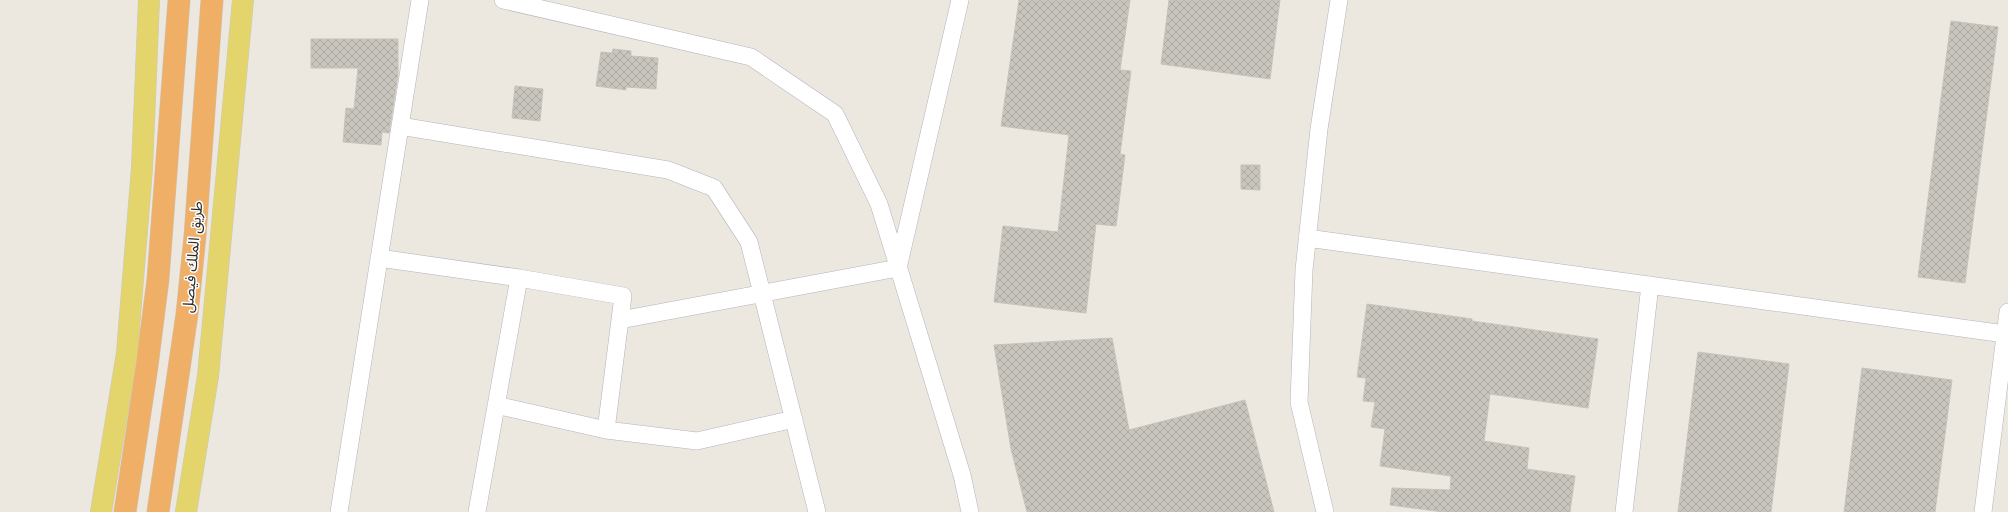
<svg xmlns="http://www.w3.org/2000/svg" width="2008" height="512" font-family="'Space Grotesk','Noto Sans Arabic',sans-serif">
<style>
.building{fill:url(#building-cross-hatch);stroke:#c7c3b9}
.lines{fill:none;stroke-linecap:round;stroke-linejoin:round}
.minor-casing{stroke:#b2b4bd;stroke-width:18}
.major-casing{stroke:#c8c8c8;stroke-width:22}
.highway-casing{stroke:#c8c8c8;stroke-width:23}
.minor{stroke:#fff;stroke-width:17}
.major{stroke:#e4d46c;stroke-width:21}
.highway{stroke:#efaf67;stroke-width:22}
.labels{text-anchor:middle;dominant-baseline:central;stroke-width:3;stroke-linejoin:round;paint-order:stroke}
.street-label{font-size:15px;fill:#2b2b2b;stroke:#fff}
</style>
<defs>
<pattern id="building-cross-hatch" width="8" height="8" patternUnits="userSpaceOnUse"><rect width="8" height="8" fill="#c8c4be"/><path d="M0 0l8 8M0 8l8-8" fill="none" stroke="#aca9a3"/></pattern>
</defs>
<rect width="100%" height="100%" fill="#ece8df"/>
<!-- building -->
<path class="building" d="M 1019,0 L 1130,0 L 1120,70 L 1131,71 L 1120,154 L 1125,155 L 1116,226 L 1096,224 L 1086,313 L 994,302 L 1003,226 L 1058,232 L 1069,135 L 1001,126 Z
M 1169,0 L 1280,0 L 1270,79 L 1161,64 Z
M 1951,21 L 1998,27 L 1965,283 L 1918,277 Z
M 311,39 L 398,39 L 398,75 L 389,133 L 382,132 L 381,145 L 343,142 L 346,108 L 354,109 L 358,68 L 311,68 Z
M 613,49 L 631,51 L 631,56 L 658,58 L 656,89 L 626,87 L 626,90 L 596,86 L 601,52 L 612,53 Z
M 515,86 L 543,89 L 540,121 L 512,118 Z
M 1241,165 L 1260,165 L 1260,190 L 1241,189 Z
M 1367,304 L 1472,319 L 1472,321 L 1598,339 L 1588,408 L 1490,394 L 1484,441 L 1529,448 L 1527,469 L 1575,476 L 1570,512 L 1443,512 L 1390,505 L 1392,488 L 1450,490 L 1451,476 L 1380,466 L 1385,429 L 1371,427 L 1375,402 L 1363,401 L 1366,378 L 1357,377 Z
M 1112,338 L 1129,430 L 1245,400 L 1274,512 L 1027,512 L 1011,449 L 994,345 Z
M 1698,352 L 1789,364 L 1771,512 L 1678,512 Z
M 1862,368 L 1952,380 L 1935,512 L 1844,512 Z"/>
<g class="lines">
<defs>
<path id="minor" d="M 503,0 L 751,57 L 835,114 L 879,204 L 962,475 L 970,512
M 400,126 L 668,170 L 714,188 L 749,242 L 817,512
M 1307,238 L 2005,334
M 379,258 L 519,278 L 623,296 L 606,430
M 620,320 L 898,268 L 960,0
M 496,405 L 606,430 L 697,441 L 794,419
M 339,512 L 420,0
M 477,512 L 519,278
M 1325,512 L 1299,402 L 1304,270 L 1319,129 L 1339,0
M 1624,512 L 1650,285
M 1983,512 L 2008,312"/>
<path id="major" d="M 101,512 L 127,353 L 142,168 L 149,0
M 186,512 L 208,376 L 243,0"/>
<path id="highway" d="M 125,512 L 147,366 L 158,279 L 179,0
M 158,512 L 187,314 L 195,236 L 212,0"/>
</defs>
<!-- minor casing -->
<use href="#minor" class="minor-casing"/>
<!-- major casing -->
<use href="#major" class="major-casing"/>
<!-- highway casing -->
<use href="#highway" class="highway-casing"/>
<!-- minor -->
<use href="#minor" class="minor"/>
<!-- major -->
<use href="#major" class="major"/>
<!-- highway -->
<use href="#highway" class="highway"/>
</g>
<g class="labels">
<!-- street labels -->
<g class="street-label">
<text transform="translate(192 257) rotate(-85)">طريق الملك فيصل</text>
</g>
</g>
</svg>
